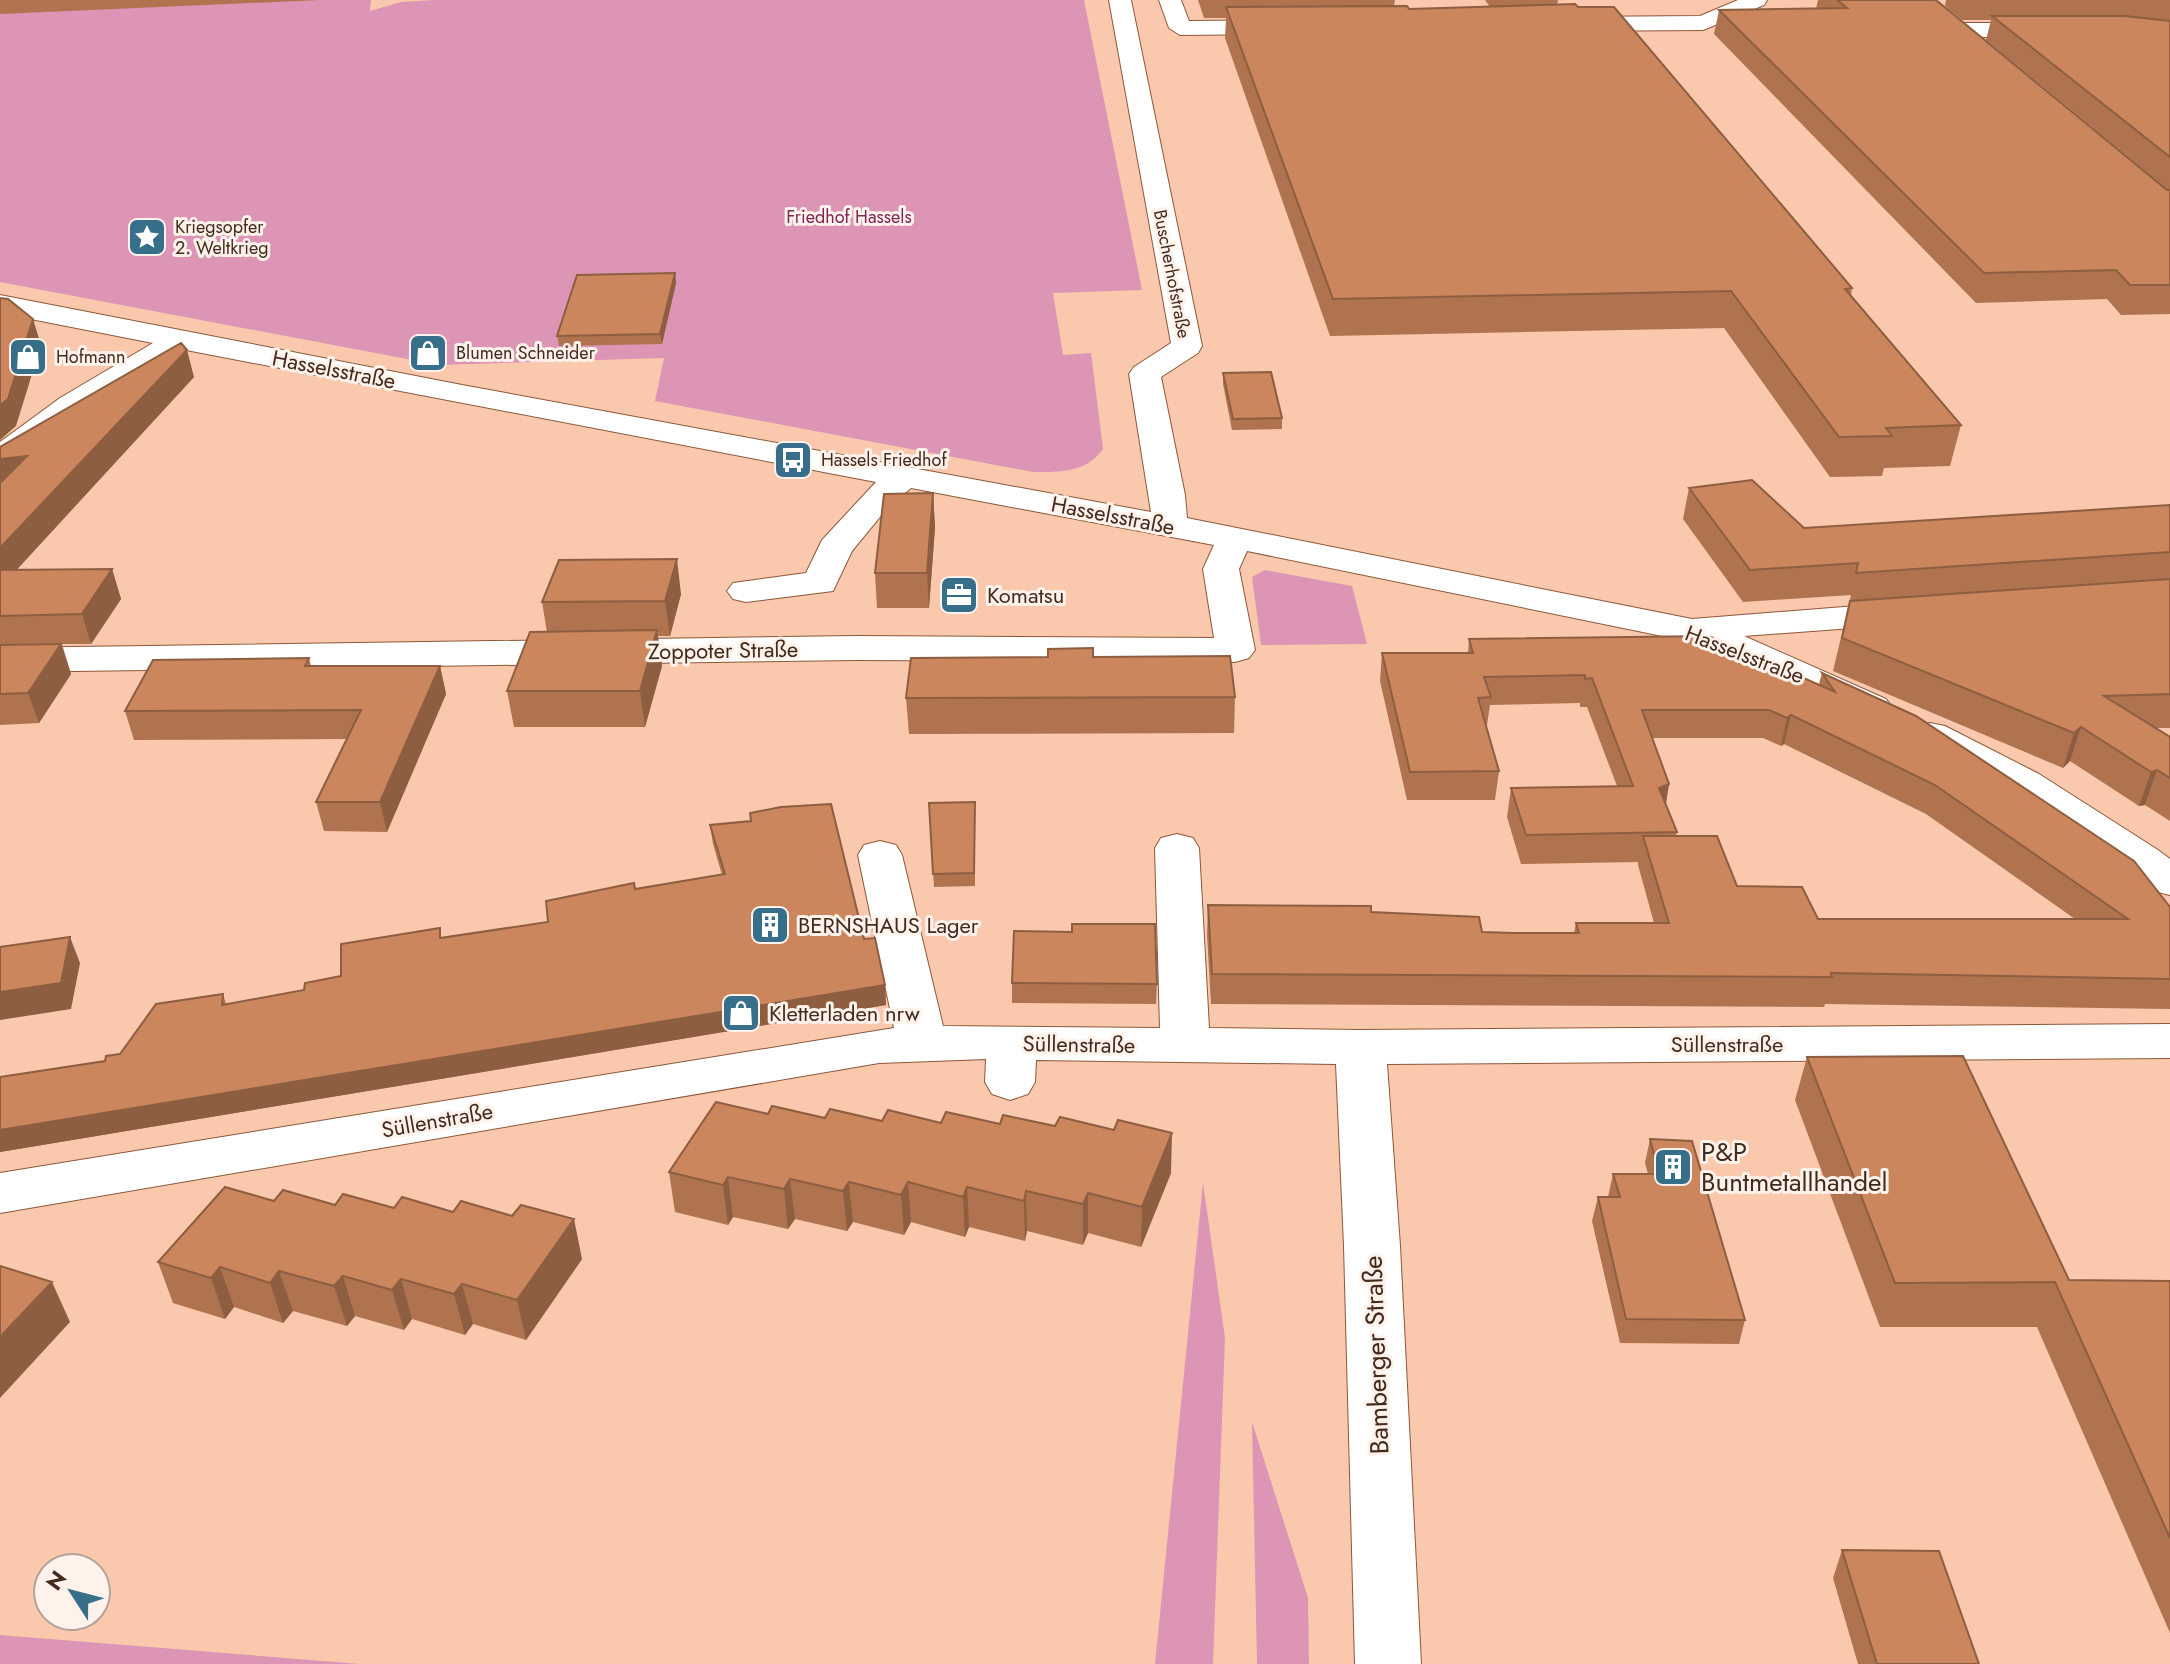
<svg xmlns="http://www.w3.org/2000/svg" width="2170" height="1664" font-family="Jost,sans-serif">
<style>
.green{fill:#dc95b4}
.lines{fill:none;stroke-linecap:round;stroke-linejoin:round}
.minor-casing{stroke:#8c5838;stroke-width:2}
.minor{fill:#fff;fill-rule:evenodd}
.wall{fill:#af7350;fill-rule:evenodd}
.shaded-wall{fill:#8e5e41}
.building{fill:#cb865d;stroke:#8e5e41;stroke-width:2}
.labels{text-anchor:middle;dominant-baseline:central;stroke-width:6;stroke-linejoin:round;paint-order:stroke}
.far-park-label{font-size:18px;fill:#7e2555;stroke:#fff2eb}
.far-poi-label{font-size:18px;fill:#422b1d;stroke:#fff2eb;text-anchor:start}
.far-street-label{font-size:18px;fill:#422b1d;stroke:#fff2eb}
.street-label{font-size:22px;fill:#422b1d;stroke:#fff2eb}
.poi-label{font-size:22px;fill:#422b1d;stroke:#fff2eb;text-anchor:start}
.near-poi-label{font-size:26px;fill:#422b1d;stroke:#fff2eb;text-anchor:start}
.near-street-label{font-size:26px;fill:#422b1d;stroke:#fff2eb}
</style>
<rect width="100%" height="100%" fill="#f9c8ad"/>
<!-- green -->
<path class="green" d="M 159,0 L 371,0 L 370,11 L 401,2 L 434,0 L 1084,0 L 1142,290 L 1053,293 L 1063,355 L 1091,353 L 1103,449 C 1086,473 1060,472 1033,472 L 655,401 L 664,358 L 439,365 L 0,282 L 0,8 Z
M 1265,570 L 1352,586 L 1367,644 L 1261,645 L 1252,577 Z
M 1203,1183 L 1225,1338 L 1213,1664 L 1155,1664 Z
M 1252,1422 L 1308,1598 L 1309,1664 L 1257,1664 Z
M 0,1635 L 360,1664 L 0,1664 Z"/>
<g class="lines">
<defs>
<path id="minor" d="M 1109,0 L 1131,0 L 1202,346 L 1198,353 L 1161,377 L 1185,495 L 1187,518 L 1692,619 L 1907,602 L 1920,605 L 1926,613 L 1920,621 L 1907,624 L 1744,636 L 1886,699 L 1892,708 L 1886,717 L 1872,720 L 1858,717 L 1706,648 L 1677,639 L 1247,551 L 1239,569 L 1255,650 L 1249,658 L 1235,662 L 856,660 L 0,672 L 0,648 L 856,636 L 1214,638 L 1203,569 L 1214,545 L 911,488 L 889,506 L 852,551 L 833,591 L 746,602 L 733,599 L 727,591 L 733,583 L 806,573 L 822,540 L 876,482 L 186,350 L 82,412 L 12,465 L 0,468 L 0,442 L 60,398 L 153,343 L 0,313 L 0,295 L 462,385 L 1151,512 L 1129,374 L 1134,367 L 1171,343 Z
M 1159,0 L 1181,0 L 1189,21 L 1284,20 L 1295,27 L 1284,34 L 1180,35 L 1169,28 Z
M 1738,0 L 1767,0 L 1764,5 L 1703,30 L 1569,31 L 1558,24 L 1569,17 L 1700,16 Z
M 1907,0 L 1932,0 L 1961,23 L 2118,23 L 2170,29 L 2170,43 L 2118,37 L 1956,37 L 1948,35 Z
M 1930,723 L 1945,726 L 2039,774 L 2158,850 L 2170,859 L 2170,895 L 2154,891 C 2079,834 2000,785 1915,744 L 1909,735 L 1915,726 Z
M 1177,834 L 1193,838 L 1199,848 L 1209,1028 L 1359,1030 L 2170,1024 L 2170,1058 L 1387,1064 L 1400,1246 L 1421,1664 L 1355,1664 L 1344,1246 L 1336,1064 L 1036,1060 L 1035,1082 L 1028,1094 L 1010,1100 L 992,1094 L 985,1082 L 986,1059 L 879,1063 L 0,1213 L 0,1173 L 894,1028 L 858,855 L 864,845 L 880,841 L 896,845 L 902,855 L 943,1026 L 1160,1028 L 1155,848 L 1161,838 Z"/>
</defs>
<!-- minor casing -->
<use href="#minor" class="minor-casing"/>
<!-- minor -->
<use href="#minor" class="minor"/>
</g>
<!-- wall -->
<path class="wall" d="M 0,0 L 320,0 L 0,14 Z
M 1198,0 L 1395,0 L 1394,6 L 1409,9 L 1490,7 L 1485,0 L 1558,0 L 1557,5 L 1852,288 L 1851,295 L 1961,425 L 1950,466 L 1884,468 L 1882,476 L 1830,477 L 1724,328 L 1330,336 L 1225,38 L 1226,18 L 1204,18 Z
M 1818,0 L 1936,0 L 2169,190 L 1986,40 L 1991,20 L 1962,20 L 1945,6 L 1946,0 L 2170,0 L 2170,314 L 2121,315 L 2107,299 L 1976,303 L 1714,34 L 1719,10 L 1816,9 Z
M 675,273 L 676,283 L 662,344 L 559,346 L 557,336 Z
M 1223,373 L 1282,418 L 1282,429 L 1232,430 L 1223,384 Z
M 194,377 L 16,570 L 112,569 L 121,599 L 91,644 L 62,644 L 71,674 L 39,723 L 0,725 L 0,447 Z
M 1689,488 L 1804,528 L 2170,505 L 2170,728 L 2156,728 L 2170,737 L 2170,821 L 2145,805 L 2139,806 L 2070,761 L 2063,768 L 1833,671 L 1851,595 L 1743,602 L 1683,519 Z
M 933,493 L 935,527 L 929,608 L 877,608 L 875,573 Z
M 681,594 L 670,636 L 658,636 L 662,666 L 645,727 L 514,727 L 507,691 L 547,632 L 542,602 Z
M 1469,639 L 1819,684 L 1822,673 L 2170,907 L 2170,1009 L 1825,1004 L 1824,1007 L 1211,1004 L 1207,935 L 1208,905 L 1371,912 L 1482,932 L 1514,933 L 1574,933 L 1576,923 L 1654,923 L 1638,865 L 1638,862 L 1521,864 L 1507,817 L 1511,788 L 1617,786 L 1587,707 L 1580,707 L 1580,703 L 1490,705 L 1487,725 L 1486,725 L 1499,771 L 1495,800 L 1407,800 L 1380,681 L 1382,653 L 1468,653 ZM 1652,738 L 1763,738 L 1781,746 L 1784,744 L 1926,814 L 2075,919 L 1818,919 L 1737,886 L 1676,836 L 1677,832 L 1666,804 L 1669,784 Z
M 1093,657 L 1235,697 L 1234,733 L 909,734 L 906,698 Z
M 309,658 L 311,666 L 440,666 L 446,694 L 387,832 L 324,831 L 316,802 L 347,739 L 134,740 L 125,711 Z
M 975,802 L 975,886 L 934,887 L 929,803 Z
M 710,825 L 864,939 L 885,985 L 886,1005 L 0,1152 L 0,1077 L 105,1061 L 120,1054 L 223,994 L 226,1004 L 304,990 L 442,937 L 548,922 L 635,889 L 722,875 L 713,844 Z
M 1072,932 L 1157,984 L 1156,1004 L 1012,1003 L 1012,983 Z
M 1807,1057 L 2069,1280 L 2170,1281 L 2170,1633 L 2037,1327 L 1880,1327 L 1795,1100 Z
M 768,1114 L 882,1121 L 1055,1126 L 1114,1130 L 1171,1173 L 1141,1247 L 1088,1233 L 1083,1245 L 1027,1231 L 1025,1241 L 969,1227 L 965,1237 L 911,1222 L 904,1235 L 853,1222 L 847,1231 L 795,1219 L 788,1229 L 733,1217 L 728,1225 L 675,1212 L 669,1172 Z
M 1650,1139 L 1745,1320 L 1739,1344 L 1620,1343 L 1592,1221 L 1598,1197 L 1608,1197 L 1613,1174 L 1648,1174 L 1645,1163 Z
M 274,1201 L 335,1205 L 582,1259 L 526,1340 L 473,1324 L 465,1335 L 412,1319 L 404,1330 L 355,1316 L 347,1326 L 293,1311 L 283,1323 L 234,1307 L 225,1319 L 173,1303 L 158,1262 Z
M 1842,1550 L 1979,1664 L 1858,1664 L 1833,1578 Z"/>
<!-- shaded-wall -->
<path class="shaded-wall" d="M 675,273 L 676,283 L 662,344 L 660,334 Z
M 33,319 L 41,345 L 16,426 L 0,440 L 0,405 Z
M 187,350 L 194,377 L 0,588 L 0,548 Z
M 27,456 L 0,488 L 0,459 Z
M 933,493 L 935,527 L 929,608 L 927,573 Z
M 677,559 L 681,594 L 670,636 L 665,601 Z
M 112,569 L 121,599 L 91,644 L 82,614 Z
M 657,630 L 662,666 L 645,727 L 640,691 Z
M 61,644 L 71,674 L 39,723 L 28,693 Z
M 440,666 L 446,694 L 387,832 L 380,802 Z
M 1791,715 L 1784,744 L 1781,746 L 1787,718 Z
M 2081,727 L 2070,761 L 2063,768 L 2074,733 Z
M 2157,770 L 2145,805 L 2139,806 L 2151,772 Z
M 1669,784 L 1664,813 L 1659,788 Z
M 70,937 L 80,963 L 71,1009 L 0,1020 L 0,992 Z
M 885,985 L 886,1005 L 0,1152 L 0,1130 Z
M 1172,1133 L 1171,1173 L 1141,1247 L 1142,1207 Z
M 728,1177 L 733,1217 L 728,1225 L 723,1185 Z
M 790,1179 L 795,1219 L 788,1229 L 784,1189 Z
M 849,1182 L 853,1222 L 847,1231 L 843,1191 Z
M 908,1182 L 911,1222 L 904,1235 L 901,1195 Z
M 967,1187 L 969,1227 L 965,1237 L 963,1197 Z
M 1026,1191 L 1027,1231 L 1025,1241 L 1024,1201 Z
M 1088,1193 L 1088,1233 L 1083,1245 L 1083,1204 Z
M 574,1219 L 582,1259 L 526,1340 L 517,1300 Z
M 220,1267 L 234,1307 L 225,1319 L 211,1278 Z
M 279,1271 L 293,1311 L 283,1323 L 270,1283 Z
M 343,1276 L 355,1316 L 347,1326 L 334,1286 Z
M 401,1279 L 412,1319 L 404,1330 L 392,1290 Z
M 52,1282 L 70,1322 L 0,1398 L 0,1337 Z
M 462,1284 L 473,1324 L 465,1335 L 454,1294 Z"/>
<!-- building -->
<path class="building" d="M 1837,0 L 1936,0 L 2167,190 L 2170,190 L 2170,285 L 2130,285 L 2116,270 L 1984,273 L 1719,10 L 1847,8 Z
M 1575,4 L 1578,7 L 1614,7 L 1852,288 L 1845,289 L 1961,425 L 1886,428 L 1892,436 L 1839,437 L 1731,291 L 1333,299 L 1226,7 L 1407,6 L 1409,9 Z
M 1992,16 L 2125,16 L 2170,21 L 2170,157 Z
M 675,273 L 660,334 L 557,336 L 577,275 Z
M 0,298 L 8,299 L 33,319 L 8,399 L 0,405 Z
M 181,343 L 187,350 L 0,548 L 0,483 L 27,456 L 0,459 L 0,447 Z
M 1271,372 L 1282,418 L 1233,419 L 1223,373 Z
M 1752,480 L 1804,528 L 2170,505 L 2170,552 L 1856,573 L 1858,563 L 1750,570 L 1689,488 Z
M 933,493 L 927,573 L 875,573 L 884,494 Z
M 677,559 L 665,601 L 542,602 L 559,560 Z
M 112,569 L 82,614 L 0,616 L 0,570 Z
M 2170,579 L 2170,694 L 2104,696 L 2170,737 L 2170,778 L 2157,770 L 2151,772 L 2081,727 L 2074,733 L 1842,638 L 1850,601 Z
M 657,630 L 640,691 L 507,691 L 530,632 Z
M 1709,636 L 1835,692 L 1822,673 L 1916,716 L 2134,861 L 2170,907 L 2170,979 L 1831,973 L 1832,977 L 1212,974 L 1208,905 L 1371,906 L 1371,912 L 1479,917 L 1482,932 L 1514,933 L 1579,933 L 1576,923 L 1669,923 L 1643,836 L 1717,836 L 1737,886 L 1802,887 L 1818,919 L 2128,919 L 1935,785 L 1791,715 L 1787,718 L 1769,710 L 1642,710 L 1669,784 L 1659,788 L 1677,832 L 1526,835 L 1511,788 L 1633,786 L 1592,678 L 1585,679 L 1585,675 L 1484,677 L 1491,697 L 1478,698 L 1499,771 L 1410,772 L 1382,653 L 1473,653 L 1469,639 Z
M 61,644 L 28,693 L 0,694 L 0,645 Z
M 1093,648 L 1093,657 L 1230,656 L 1235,697 L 906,698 L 911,658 L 1048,657 L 1048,649 Z
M 309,658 L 305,666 L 440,666 L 380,802 L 316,802 L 361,710 L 125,711 L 153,660 Z
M 975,802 L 974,873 L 933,874 L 929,803 Z
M 831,804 L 864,939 L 875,938 L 885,985 L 0,1130 L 0,1077 L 105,1061 L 106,1056 L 120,1054 L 156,1004 L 223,994 L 222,1005 L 304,990 L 305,983 L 341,976 L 341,944 L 440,928 L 440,938 L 548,922 L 546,901 L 634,883 L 635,889 L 725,874 L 710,825 L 751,821 L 750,813 L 781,807 Z
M 1072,924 L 1155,924 L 1157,984 L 1012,983 L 1014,931 L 1072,932 Z
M 70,937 L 61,983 L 0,992 L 0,947 Z
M 1963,1056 L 2069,1280 L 2170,1281 L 2170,1538 L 2055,1282 L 1895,1283 L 1807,1057 Z
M 716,1102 L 768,1114 L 772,1106 L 825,1118 L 830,1109 L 882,1121 L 888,1110 L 941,1123 L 946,1112 L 1000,1124 L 1003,1115 L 1055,1126 L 1060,1117 L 1114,1130 L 1118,1120 L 1172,1133 L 1142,1207 L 1088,1193 L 1083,1204 L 1026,1191 L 1024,1201 L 967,1187 L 963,1197 L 908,1182 L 901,1195 L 849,1182 L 843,1191 L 790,1179 L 784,1189 L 728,1177 L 723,1185 L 669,1172 Z
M 1650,1139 L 1692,1141 L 1745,1320 L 1626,1319 L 1598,1197 L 1620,1197 L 1613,1174 L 1659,1174 Z
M 225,1187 L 274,1201 L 283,1190 L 335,1205 L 343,1194 L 394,1208 L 402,1197 L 453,1212 L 461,1201 L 512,1216 L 521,1205 L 574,1219 L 517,1300 L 462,1284 L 454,1294 L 401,1279 L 392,1290 L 343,1276 L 334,1286 L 279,1271 L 270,1283 L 220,1267 L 211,1278 L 158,1262 Z
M 0,1266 L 52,1282 L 0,1337 Z
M 1842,1550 L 1939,1551 L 1979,1664 L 1877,1664 Z"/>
<!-- icons -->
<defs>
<symbol id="sight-square" viewBox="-11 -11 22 22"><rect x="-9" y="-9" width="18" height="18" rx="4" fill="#376e89" stroke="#fff2eb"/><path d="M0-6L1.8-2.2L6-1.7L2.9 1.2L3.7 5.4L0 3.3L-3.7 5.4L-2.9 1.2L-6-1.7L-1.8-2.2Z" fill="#fff"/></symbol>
<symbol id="shop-square" viewBox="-11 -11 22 22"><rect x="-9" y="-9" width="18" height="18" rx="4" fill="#376e89" stroke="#fff2eb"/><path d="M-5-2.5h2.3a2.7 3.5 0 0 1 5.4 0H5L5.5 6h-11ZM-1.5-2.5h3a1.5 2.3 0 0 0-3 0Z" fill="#fff"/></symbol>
<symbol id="bus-square" viewBox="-11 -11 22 22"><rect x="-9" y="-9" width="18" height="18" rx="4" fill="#376e89" stroke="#fff2eb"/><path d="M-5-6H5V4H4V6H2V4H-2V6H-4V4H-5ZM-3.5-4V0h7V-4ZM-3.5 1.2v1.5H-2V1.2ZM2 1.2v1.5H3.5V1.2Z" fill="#fff"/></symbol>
<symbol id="office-square" viewBox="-11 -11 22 22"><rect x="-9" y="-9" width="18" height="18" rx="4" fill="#376e89" stroke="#fff2eb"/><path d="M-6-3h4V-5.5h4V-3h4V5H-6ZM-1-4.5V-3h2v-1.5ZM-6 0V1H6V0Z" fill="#fff"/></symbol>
<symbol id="building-square" viewBox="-11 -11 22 22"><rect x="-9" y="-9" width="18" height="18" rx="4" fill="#376e89" stroke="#fff2eb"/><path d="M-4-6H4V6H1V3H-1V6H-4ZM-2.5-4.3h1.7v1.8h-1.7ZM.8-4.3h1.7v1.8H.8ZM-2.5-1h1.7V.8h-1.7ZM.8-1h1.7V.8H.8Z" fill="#fff"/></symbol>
</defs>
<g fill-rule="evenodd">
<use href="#sight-square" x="125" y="215" width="44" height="44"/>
<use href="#shop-square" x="406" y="331" width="44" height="44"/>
<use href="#shop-square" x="6" y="335" width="44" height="44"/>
<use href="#bus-square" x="771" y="438" width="44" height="44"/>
<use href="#office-square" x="937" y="573" width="44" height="44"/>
<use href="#building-square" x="748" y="903" width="44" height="44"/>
<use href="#shop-square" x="719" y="991" width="44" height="44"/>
<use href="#building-square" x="1651" y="1145" width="44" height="44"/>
</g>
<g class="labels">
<!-- far-park labels -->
<g class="far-park-label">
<text x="849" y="217">Friedhof Hassels</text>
</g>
<!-- far-poi labels -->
<g class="far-poi-label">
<text x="175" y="227">Kriegsopfer<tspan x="175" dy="21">2. Weltkrieg</tspan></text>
<text x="456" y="353">Blumen Schneider</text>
<text x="56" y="357">Hofmann</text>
<text x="821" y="460">Hassels Friedhof</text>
</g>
<!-- far-street labels -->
<g class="far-street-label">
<text transform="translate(1172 274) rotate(79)">Buscherhofstraße</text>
</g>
<!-- street labels -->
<g class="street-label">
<text transform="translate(334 369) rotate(11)">Hasselsstraße</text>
<text transform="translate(1113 515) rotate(11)">Hasselsstraße</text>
<text transform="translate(723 650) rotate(-1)">Zoppoter Straße</text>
<text transform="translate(1745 654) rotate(21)">Hasselsstraße</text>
<text transform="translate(1079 1044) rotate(1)">Süllenstraße</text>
<text x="1727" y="1044">Süllenstraße</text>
<text transform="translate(437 1120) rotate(-10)">Süllenstraße</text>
</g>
<!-- poi labels -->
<g class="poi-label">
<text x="987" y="595">Komatsu</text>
<text x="798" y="925">BERNSHAUS Lager</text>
<text x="769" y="1013">Kletterladen nrw</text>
</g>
<!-- near-poi labels -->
<g class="near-poi-label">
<text x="1701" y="1152">P&amp;P<tspan x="1701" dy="30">Buntmetallhandel</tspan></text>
</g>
<!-- near-street labels -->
<g class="near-street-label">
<text transform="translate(1376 1355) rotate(-92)">Bamberger Straße</text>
</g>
</g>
<!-- north arrow -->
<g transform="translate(72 1592) rotate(306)"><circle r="38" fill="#fff2eb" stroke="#b3a299" stroke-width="2"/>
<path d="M0-6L14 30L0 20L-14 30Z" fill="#376e89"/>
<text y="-12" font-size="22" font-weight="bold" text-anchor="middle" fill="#422b1d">N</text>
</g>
</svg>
